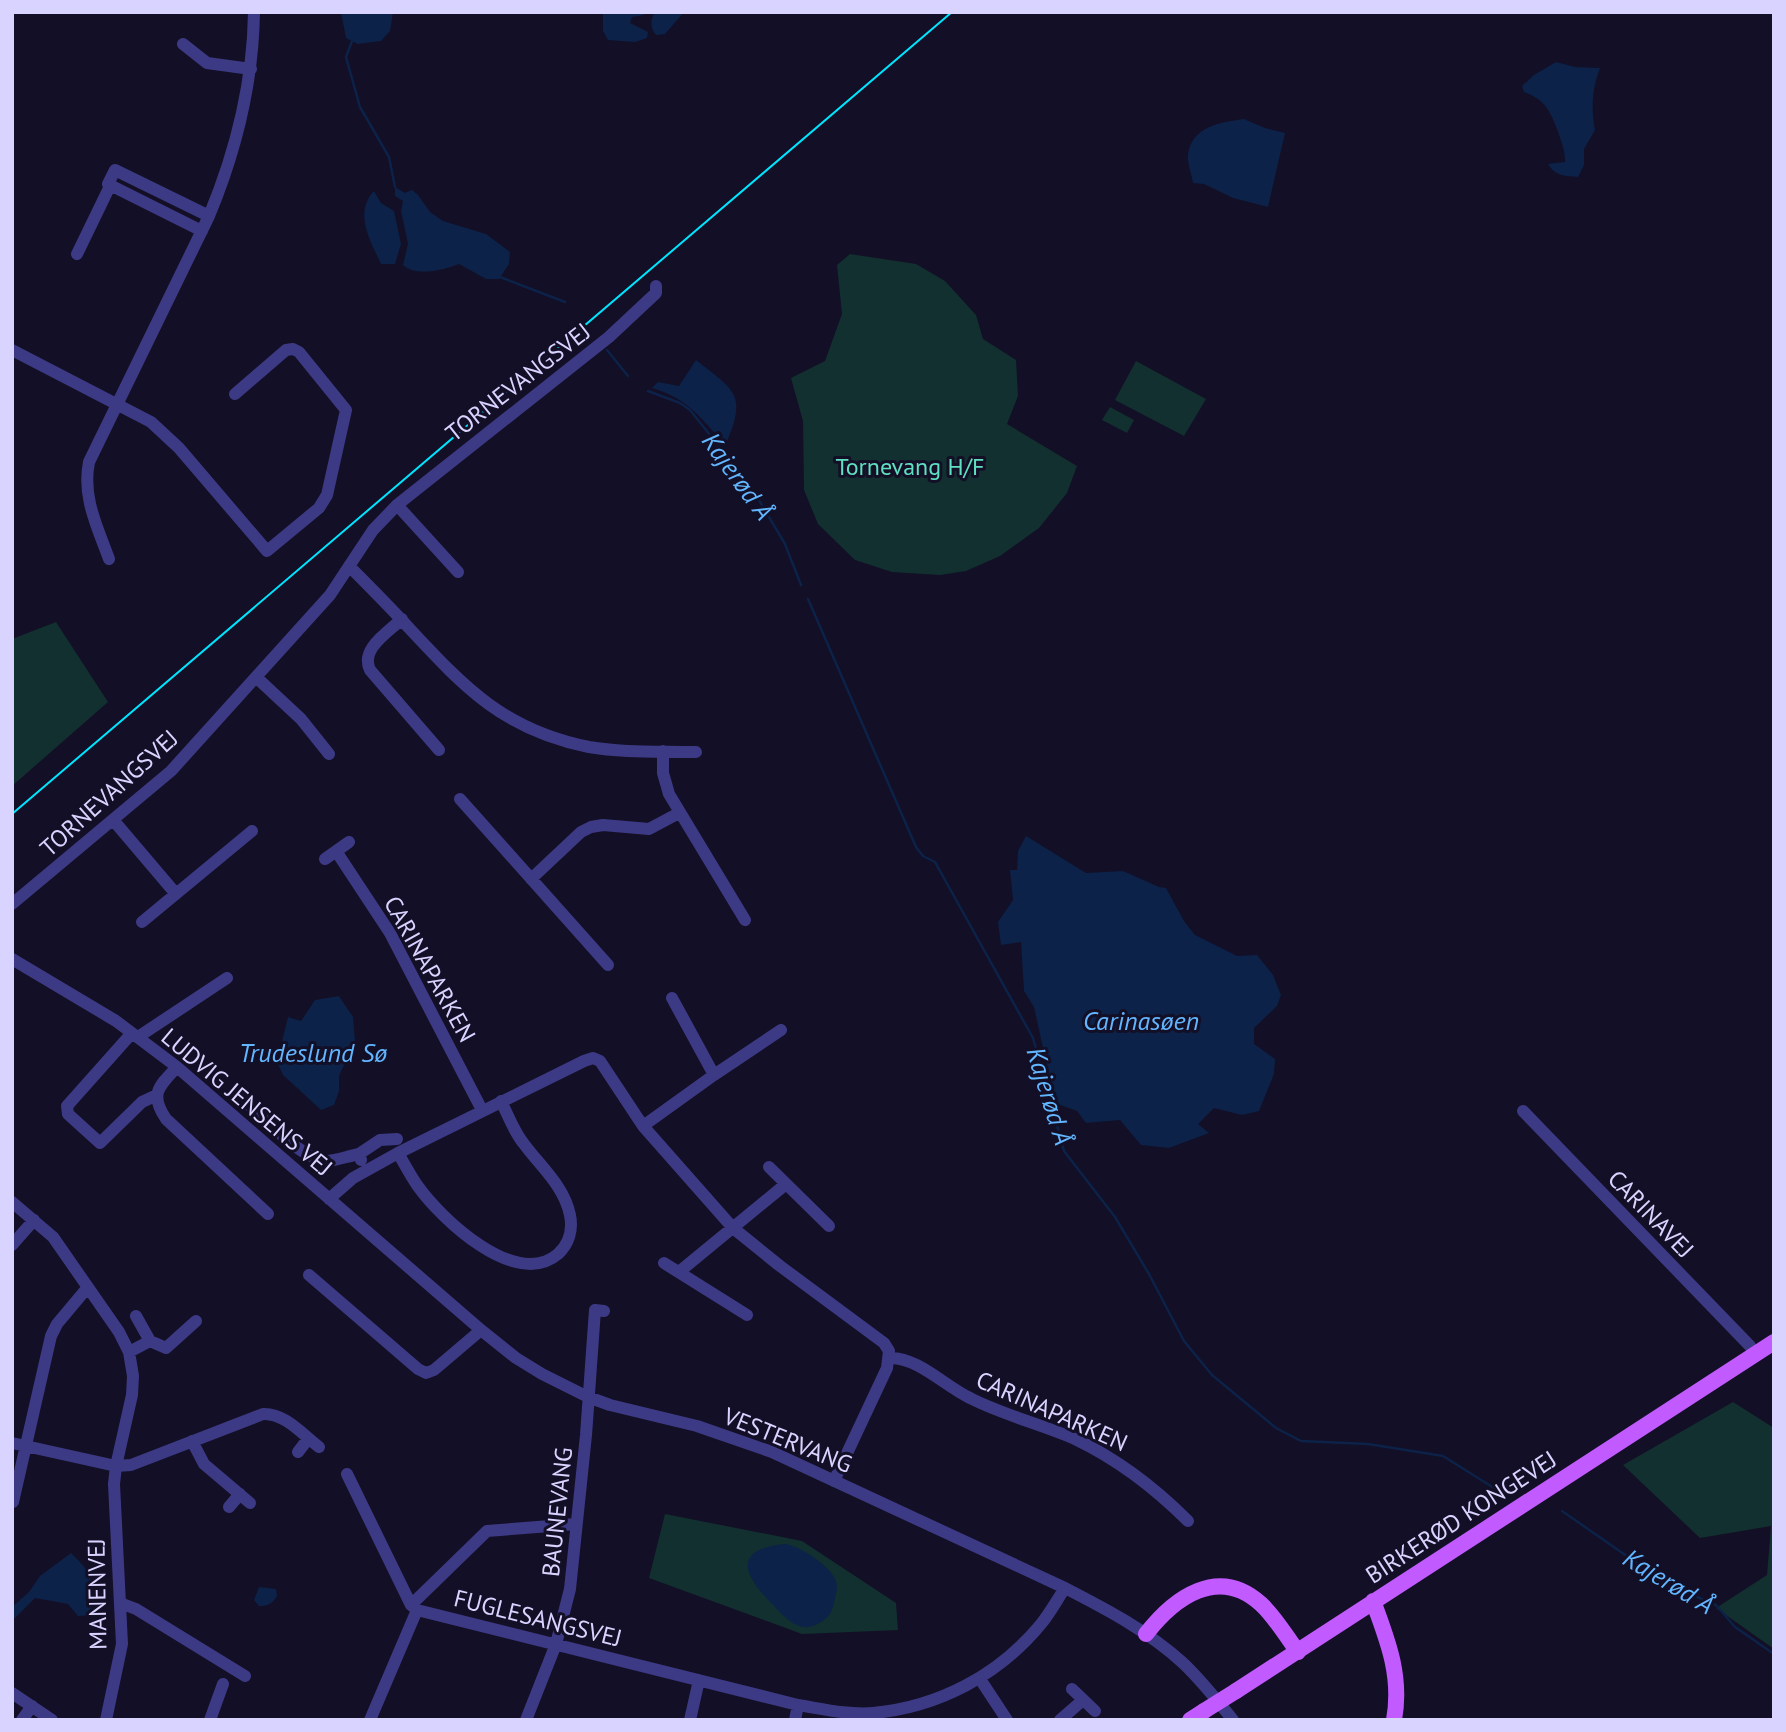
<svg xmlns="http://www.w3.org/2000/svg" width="1786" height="1732" font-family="'PT Sans',sans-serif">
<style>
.green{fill:#12302f}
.water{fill:#0c2248}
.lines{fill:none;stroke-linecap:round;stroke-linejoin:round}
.stream{stroke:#0c2248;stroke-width:2.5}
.minor{stroke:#3d3a85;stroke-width:12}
.major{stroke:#c25bff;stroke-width:16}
.tram{stroke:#00e5ff;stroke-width:2}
.major-bridge{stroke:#c25bff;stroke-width:16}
.labels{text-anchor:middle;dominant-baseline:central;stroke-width:6;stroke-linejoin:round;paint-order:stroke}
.street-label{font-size:24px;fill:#d9d4ff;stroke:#130f26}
.park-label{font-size:24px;fill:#5fe0c0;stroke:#130f26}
.water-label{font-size:26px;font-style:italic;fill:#62b6ff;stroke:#130f26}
</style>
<rect width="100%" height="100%" fill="#130f26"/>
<!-- green -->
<path class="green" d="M 850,254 L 916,264 L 945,281 L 976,315 L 983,339 L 1016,360 L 1018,396 L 1007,424 L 1077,466 L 1067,493 L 1039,528 L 1000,556 L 966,571 L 940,575 L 892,572 L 855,560 L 818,524 L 804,490 L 803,421 L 791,378 L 825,361 L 842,314 L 837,265 Z
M 1136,361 L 1206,399 L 1184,436 L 1115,400 Z
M 1110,407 L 1134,420 L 1127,433 L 1102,420 Z
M 56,622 L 108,702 L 12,786 L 12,639 Z
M 1733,1402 L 1774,1428 L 1774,1649 L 1716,1608 L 1767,1575 L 1771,1526 L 1700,1538 L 1623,1465 Z
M 665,1514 L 802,1541 L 896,1603 L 898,1630 L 802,1634 L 649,1578 Z"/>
<!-- water -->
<path class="water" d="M 341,12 L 393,12 L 390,31 L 381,41 L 358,44 L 346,38 Z
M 603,12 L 645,12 L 644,15 L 632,17 L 630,23 L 648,32 L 647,38 L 635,42 L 608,40 L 603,31 Z
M 655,12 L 684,12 L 665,34 L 656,35 C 650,27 650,21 655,12 Z
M 1556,62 L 1575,67 L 1600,68 C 1592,89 1591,108 1595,130 L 1584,149 L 1584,165 L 1578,177 C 1565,176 1555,176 1548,164 L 1565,162 C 1565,149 1561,141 1557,129 C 1549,109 1545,100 1524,92 L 1522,86 L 1534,75 Z
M 1244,119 L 1265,128 L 1285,133 L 1268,207 L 1233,198 L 1204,184 L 1193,183 C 1192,175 1187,163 1188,155 C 1191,126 1222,122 1244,119 Z
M 395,187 L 405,193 L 412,190 L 418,195 L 430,212 L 443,221 L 486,234 L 510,252 L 509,264 L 499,279 L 486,279 L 459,264 C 444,270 416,277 403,265 L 408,244 L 401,211 L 403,201 L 395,196 Z
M 374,191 L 381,203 L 394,211 L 401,244 L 395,264 L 381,264 C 371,242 353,213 374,191 Z
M 696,360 C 735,391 748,394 725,446 C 702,418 687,398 652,388 L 658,382 L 679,386 Z
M 1026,836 L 1086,873 L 1123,871 L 1159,887 L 1166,888 L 1184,921 L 1195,935 L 1237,956 L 1257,955 L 1273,975 L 1281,995 L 1277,1006 L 1254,1028 L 1254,1044 L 1275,1059 L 1274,1074 L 1259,1111 L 1242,1115 L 1214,1108 L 1198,1124 L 1209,1133 L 1169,1148 L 1141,1145 L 1120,1120 L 1086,1123 L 1077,1111 L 1055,1103 L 1034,1007 L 1024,991 L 1021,942 L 1001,945 L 998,922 L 1013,900 L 1010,870 L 1017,870 L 1018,851 Z
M 339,996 L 353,1017 L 355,1041 L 339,1076 L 339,1091 L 334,1105 L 321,1110 L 283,1075 L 277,1062 L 288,1017 L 301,1021 L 315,1000 Z
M 785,1544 C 800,1546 831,1566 836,1581 C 838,1587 836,1595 834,1602 C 833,1609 830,1616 824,1620 C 818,1624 812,1628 804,1627 C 791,1626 779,1611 770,1602 C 741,1572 735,1549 785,1544 Z
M 71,1553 C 95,1577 98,1580 95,1615 L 78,1616 L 68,1604 L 35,1598 L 12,1621 L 12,1607 L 29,1592 L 40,1576 Z
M 259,1587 L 276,1589 L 277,1596 C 272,1604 268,1606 259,1606 L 254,1600 Z"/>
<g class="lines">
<!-- stream -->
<path class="stream" d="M 352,41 L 346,57 L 360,107 L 389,157 L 395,187
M 500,277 L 565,302
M 607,350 L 628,376
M 648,391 L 680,403 L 690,410 L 750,485 L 785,544 L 801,585
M 808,599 L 916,847 L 923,856 L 935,862 L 1033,1038 L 1064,1151 L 1115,1217 L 1149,1274 L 1184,1341 L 1212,1375 L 1276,1428 L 1301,1441 L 1368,1444 L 1443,1456 L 1494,1488
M 1562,1511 L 1667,1584 L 1716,1605 L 1735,1627 L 1774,1654"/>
<!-- minor -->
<path class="minor" d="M 183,44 L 207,63 L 251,69
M 202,231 L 108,184 L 115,170 L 209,216
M 77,254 L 110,186
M 12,350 L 151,422 L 179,448 L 267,551 L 319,508 L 327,495 L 346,410 L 299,352 L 293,349 L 286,350 L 235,394
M 397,505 L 458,572
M 109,559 C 97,526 82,497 89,462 L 209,216 C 236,151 253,84 254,12
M 349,566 C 369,586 390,607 409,628 C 465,688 504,730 589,747 C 623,753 661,751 696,752
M 402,619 C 387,633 360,649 370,670 L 439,750
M 257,678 L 301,719 L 329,754
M 663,751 L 663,773 L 669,794 L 745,920
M 460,799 L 608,965
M 114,821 L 176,894
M 336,851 L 390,933 L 482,1110
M 325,859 L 349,842
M 531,879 L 581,832 L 591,827 L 603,825 L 649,829 L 679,813
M 12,904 L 171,771 L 330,595 L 373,530 L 397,505 L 609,337 L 656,293 L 656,286
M 142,922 L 252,831
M 12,959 L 116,1021 L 177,1067 L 481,1330 L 516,1358 L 542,1374 L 588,1397 L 610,1405 L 697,1426 L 772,1452 L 1065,1588 C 1106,1609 1148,1631 1183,1663 C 1201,1680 1217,1700 1233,1720
M 132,1033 L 67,1106 L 68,1114 L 100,1143 L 142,1102 L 157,1095
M 138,1037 L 227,978
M 177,1067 C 159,1086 149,1094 166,1119 L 268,1214
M 714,1075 L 781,1030
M 247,1103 C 264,1118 305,1162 327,1161 C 334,1161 349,1156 359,1154
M 1523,1111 L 1750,1346
M 643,1126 L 714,1075 L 672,998
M 398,1153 C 404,1163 410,1175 417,1185 C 441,1219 516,1290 558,1254 C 569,1244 573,1230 570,1215 C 564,1186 541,1167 524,1144 C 514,1132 508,1115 501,1101
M 361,1160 L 359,1154 L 380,1140 L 397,1139
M 769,1167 L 829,1226
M 329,1199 L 353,1178 L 398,1153 L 584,1061 L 593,1058 L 600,1061 L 643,1126 L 733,1228 L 780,1266 L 884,1343 L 889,1351 L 887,1368 L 834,1481
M 12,1202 L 53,1237 L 119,1332 L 129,1352 L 133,1376 L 132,1395 L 116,1466 L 114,1484 L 122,1644 L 106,1720
M 12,1245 L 34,1220
M 664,1263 L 747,1315
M 679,1272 L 786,1184
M 309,1275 L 418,1369 L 426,1373 L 434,1370 L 481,1330
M 136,1316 L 150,1341
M 129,1352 L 150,1341 L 166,1348 L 196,1321
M 890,1358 C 917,1357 945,1386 970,1398 C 1003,1415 1041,1424 1075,1439 C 1119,1460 1154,1487 1188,1521
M 192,1441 L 204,1464 L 250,1503
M 12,1443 L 116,1466 L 131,1465 L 263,1414 C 285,1413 302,1434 319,1447
M 298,1452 L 308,1439
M 347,1474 L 411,1605 L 417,1610 L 798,1705 C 823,1709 848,1715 873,1713 C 939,1707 999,1675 1041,1624 C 1050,1613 1057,1600 1065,1588
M 13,1502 L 51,1336 L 57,1324 L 88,1287
M 229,1507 L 240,1494
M 120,1603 L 136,1609 L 245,1676
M 411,1605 L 487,1531 L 576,1524
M 980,1679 L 1007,1720
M 1072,1689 L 1095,1711
M 12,1693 L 52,1720
M 22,1720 L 32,1706
M 210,1720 L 223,1684
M 370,1720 L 417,1610
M 526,1720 L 556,1644 L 570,1589 L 586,1435 L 595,1310 L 604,1311
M 690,1720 L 699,1680
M 795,1720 L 798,1705
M 1060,1720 L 1083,1700"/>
<!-- major -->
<path class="major" d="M 1373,1601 C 1388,1641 1402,1677 1394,1720
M 1146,1634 C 1174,1598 1218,1565 1261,1604 C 1276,1618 1286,1636 1298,1652
M 1236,1691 L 1774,1342
M 1190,1720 L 1204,1711"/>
<!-- tram -->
<path class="tram" d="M 12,814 L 952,12"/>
<!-- major-bridge -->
<path class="major-bridge" d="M 1204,1711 L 1236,1691"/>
</g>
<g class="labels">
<!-- street labels -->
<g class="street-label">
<text transform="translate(518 382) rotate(-38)">TORNEVANGSVEJ</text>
<text transform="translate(109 793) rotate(-42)">TORNEVANGSVEJ</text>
<text transform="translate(430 969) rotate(61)">CARINAPARKEN</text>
<text transform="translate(247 1102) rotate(40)">LUDVIG JENSENS VEJ</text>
<text transform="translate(1651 1214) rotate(46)">CARINAVEJ</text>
<text transform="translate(1052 1411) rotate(24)">CARINAPARKEN</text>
<text transform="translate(788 1440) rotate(22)">VESTERVANG</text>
<text transform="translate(557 1512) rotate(-84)">BAUNEVANG</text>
<text transform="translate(1461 1517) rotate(-33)">BIRKERØD KONGEVEJ</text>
<text transform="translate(97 1594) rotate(-91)">MANENVEJ</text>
<text transform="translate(538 1618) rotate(14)">FUGLESANGSVEJ</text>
</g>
<!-- park labels -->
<g class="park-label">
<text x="910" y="466">Tornevang H/F</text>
</g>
<!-- water labels -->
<g class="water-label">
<text transform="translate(738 476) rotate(54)">Kajerød Å</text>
<text x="1141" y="1020">Carinasøen</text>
<text x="313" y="1052">Trudeslund Sø</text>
<text transform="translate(1050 1096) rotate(73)">Kajerød Å</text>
<text transform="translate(1669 1581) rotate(31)">Kajerød Å</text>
</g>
</g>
<!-- border -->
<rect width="1786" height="1732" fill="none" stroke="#d9d4ff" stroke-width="28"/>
</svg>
